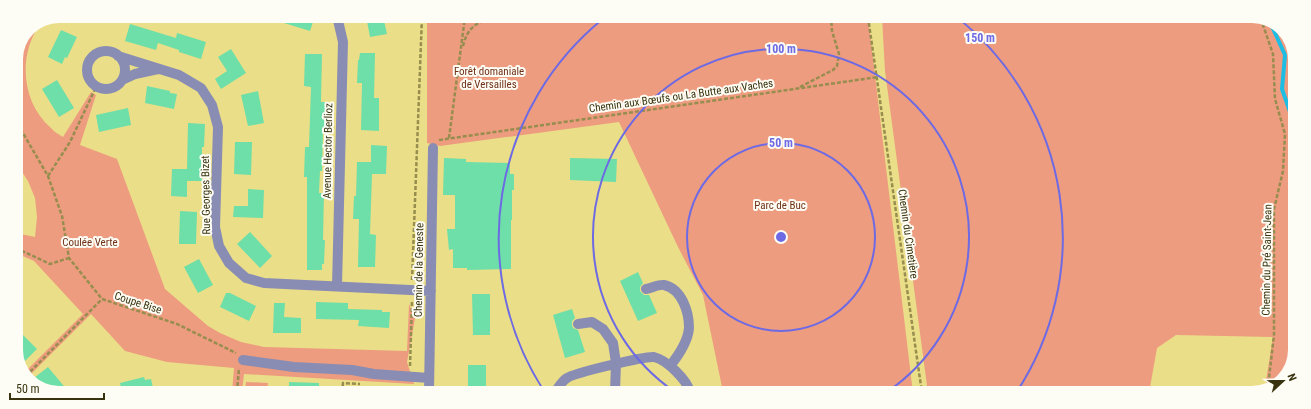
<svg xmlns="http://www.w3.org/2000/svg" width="1311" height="409" font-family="'Roboto Condensed',sans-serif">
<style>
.green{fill:#ed9c7f}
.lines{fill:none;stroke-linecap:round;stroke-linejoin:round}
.stream{stroke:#1ebde4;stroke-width:4}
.building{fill:#6edfa8}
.path{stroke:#968d4e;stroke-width:2.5;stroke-dasharray:4 2;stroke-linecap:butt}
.minor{stroke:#898db4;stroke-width:10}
.ring{fill:none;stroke:#6d6ae4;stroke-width:2}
.labels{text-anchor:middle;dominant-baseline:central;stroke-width:4;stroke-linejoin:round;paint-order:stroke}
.park-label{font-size:11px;fill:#6f3018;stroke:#fefdf5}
.street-label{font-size:11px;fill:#38330e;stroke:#fefdf5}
.centre{fill:#6d6ae4;stroke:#fefdf5;stroke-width:2}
.ring-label{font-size:12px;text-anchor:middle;font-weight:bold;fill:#6d6ae4;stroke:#fefdf5;stroke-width:4;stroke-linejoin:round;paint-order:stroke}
</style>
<rect width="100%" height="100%" fill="#ebde88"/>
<!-- green -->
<path class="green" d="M 427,16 L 868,17 L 913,393 L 723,392 L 703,295 L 678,247 L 619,122 L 440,146 L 427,143 Z
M 882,17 L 1263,18 L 1286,33 L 1295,56 L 1293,361 L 1278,384 L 1268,388 L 1266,381 L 1273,337 L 1176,335 L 1157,348 L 1149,393 L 928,393 L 885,71 Z
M 40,24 C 18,55 21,102 51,128 C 54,132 59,134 63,137 L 91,92 L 96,95 L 80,145 L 117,159 L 165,289 L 208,326 L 220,333 L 241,342 L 264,347 L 407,351 L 409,304 L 413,313 L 416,313 L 407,362 L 414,384 L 244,374 L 242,392 L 232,392 L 234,368 L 167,362 L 125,351 L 91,314 L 27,378 L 24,373 L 83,314 L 34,261 L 16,253 L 16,233 L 35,237 L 37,217 L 35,198 L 28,181 L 16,163 L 16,59 L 29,29 Z
M 246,382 L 268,383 L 267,392 L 245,392 Z"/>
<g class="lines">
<!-- stream -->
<path class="stream" d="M 1270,22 L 1285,55 L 1282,89 L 1295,126"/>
</g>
<!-- building -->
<path class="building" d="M 271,16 L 315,16 L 310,31 L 271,19 Z
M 366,16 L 383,16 L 387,34 L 370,37 Z
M 130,24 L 176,38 L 177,33 L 206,42 L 201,59 L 179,52 L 179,50 L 158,43 L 156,50 L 125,41 Z
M 61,30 L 77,37 L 67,58 L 65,57 L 62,64 L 48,57 Z
M 231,49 L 246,73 L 221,89 L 215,79 L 227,71 L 218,57 Z
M 360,53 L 375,53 L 374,98 L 379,98 L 379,131 L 361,130 L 362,83 L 357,83 L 358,60 L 359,60 Z
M 305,54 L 322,54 L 321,102 L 328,102 L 327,125 L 325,125 L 325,132 L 323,132 L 322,171 L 320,171 L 319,193 L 324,193 L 323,240 L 325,240 L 324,264 L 322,264 L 322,270 L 307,270 L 307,177 L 304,177 L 305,147 L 309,147 L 311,87 L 304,86 Z
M 57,80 L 74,108 L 59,117 L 42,89 Z
M 147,86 L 170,91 L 170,93 L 177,94 L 174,109 L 145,103 Z
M 258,91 L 264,123 L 248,126 L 241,95 Z
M 128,108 L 131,125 L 99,132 L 96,115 Z
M 188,123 L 205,124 L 204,147 L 202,147 L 202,181 L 187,181 L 187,197 L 171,196 L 172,169 L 187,169 Z
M 235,142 L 252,142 L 251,175 L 234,174 Z
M 371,145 L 387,146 L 386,174 L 372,174 L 370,234 L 376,235 L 375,267 L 358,267 L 359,219 L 353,219 L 354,196 L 356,196 L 357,162 L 371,162 Z
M 444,158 L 466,159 L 466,162 L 510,163 L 510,174 L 514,174 L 514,190 L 512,190 L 512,220 L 511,220 L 511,269 L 467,270 L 467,268 L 453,268 L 453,249 L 449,250 L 447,229 L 455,229 L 455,195 L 443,195 Z
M 570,158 L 617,159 L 616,182 L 570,180 Z
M 248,189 L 264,190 L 263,218 L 233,217 L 234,206 L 248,206 Z
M 180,211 L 197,212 L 196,244 L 179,244 Z
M 250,232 L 272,256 L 260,268 L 237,244 Z
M 199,259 L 213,285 L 198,293 L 184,267 Z
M 638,272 L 643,283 L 640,287 L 640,291 L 644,295 L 649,295 L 657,313 L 638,321 L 620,281 Z
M 226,293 L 230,293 L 256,306 L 249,321 L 220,307 Z
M 472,294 L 490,294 L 490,335 L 473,335 Z
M 316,302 L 348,303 L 348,309 L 382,310 L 382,312 L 390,312 L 389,328 L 358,326 L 359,320 L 316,319 Z
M 274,303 L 285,303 L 284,317 L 301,318 L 301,333 L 273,333 Z
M 572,309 L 575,318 L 572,321 L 572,325 L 573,328 L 578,330 L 585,352 L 565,358 L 553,315 Z
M 16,328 L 37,349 L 21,365 L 16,353 Z
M 468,365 L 486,365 L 486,392 L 468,392 Z
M 48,367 L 68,391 L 48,391 L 43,388 L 34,378 Z
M 144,377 L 145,380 L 151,379 L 154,392 L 122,392 L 120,383 Z
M 289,382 L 319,383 L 319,392 L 289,392 Z"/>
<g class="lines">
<!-- path -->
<path class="path" d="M 868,17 L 922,393
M 1262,18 L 1263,25 L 1273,54 L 1275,99 L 1285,134 L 1283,171 L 1274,209 L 1274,335 L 1269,378 L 1270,387
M 463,46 C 467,28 477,22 493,17
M 16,60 L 16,58
M 800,87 L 833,70 L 837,66 L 839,54 L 832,31 L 831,17
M 16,118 L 20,128 L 48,176 L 62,216 L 69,258 L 102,299 L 177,324 L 236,353
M 449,138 L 465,17
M 439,140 L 878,77
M 48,176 L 70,142 L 96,87
M 16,248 L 50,264 L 69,258
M 412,280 L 422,16
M 410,366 L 412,301
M 26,376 L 102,299
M 237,392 L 239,368
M 342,392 L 343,383 L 360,384"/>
<!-- minor -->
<path class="minor" d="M 337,16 L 343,42 L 337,286
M87 70a19 19 0 1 1 38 0a19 19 0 1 1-38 0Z
M 118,56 L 179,75 L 201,88 L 212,105 L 218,127 L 215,227 L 219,246 L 229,263 L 246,278 L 264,283 L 431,291
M 122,80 L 135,74 L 158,69
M 646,289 C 652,288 659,284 664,285 C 682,289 689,312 689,328 C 688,341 678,356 670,366
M 578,324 L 592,322 L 603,329 L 613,343 L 616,363 L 615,392
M 243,360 L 294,367 L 352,370 L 374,374 L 429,378
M 429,392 L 433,148
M 555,392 C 558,388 562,381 567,378 C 574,373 645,356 654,357 C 667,360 687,380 690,392"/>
</g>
<!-- distance rings -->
<g class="ring">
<circle cx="781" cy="237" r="94"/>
<path d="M675 392A188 188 0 1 1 887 392"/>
<path d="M544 391A282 282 0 0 1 604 18M958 18A282 282 0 0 1 1016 393"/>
</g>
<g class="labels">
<!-- park labels -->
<g class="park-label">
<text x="489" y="71">Forêt domaniale<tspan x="489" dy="13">de Versailles</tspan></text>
<text x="780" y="205">Parc de Buc</text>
<text x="90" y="242">Coulée Verte</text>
</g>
<!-- street labels -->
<g class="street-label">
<text transform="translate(681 96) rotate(-8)">Chemin aux Bœufs ou La Butte aux Vaches</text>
<text transform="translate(328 151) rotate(-89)">Avenue Hector Berlioz</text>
<text transform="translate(206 195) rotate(-91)">Rue Georges Bizet</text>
<text transform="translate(908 234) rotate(82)">Chemin du Cimetière</text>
<text transform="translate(1267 260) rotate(-89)">Chemin du Pré Saint-Jean</text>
<text transform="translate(419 270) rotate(-89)">Chemin de la Geneste</text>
<text transform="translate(138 303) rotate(18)">Coupe Bise</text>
</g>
</g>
<!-- crop -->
<path d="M0 0H1311V409H0ZM59 23H1252A36 36 0 0 1 1288 59V350A36 36 0 0 1 1252 386H59A36 36 0 0 1 23 350V59A36 36 0 0 1 59 23Z" fill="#fefdf5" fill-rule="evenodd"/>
<circle cx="781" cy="237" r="6" class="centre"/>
<g class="ring-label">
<text x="980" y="42">150 m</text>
<text x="781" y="53">100 m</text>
<text x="781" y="147">50 m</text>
</g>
<!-- north arrow -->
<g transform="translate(1283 381) rotate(68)" stroke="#fefdf5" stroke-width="3" paint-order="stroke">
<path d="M0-3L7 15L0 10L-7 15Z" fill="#38330e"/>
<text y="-6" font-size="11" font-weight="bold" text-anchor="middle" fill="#38330e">N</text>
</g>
<!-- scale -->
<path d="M10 393v6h94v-6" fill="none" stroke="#38330e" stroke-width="2"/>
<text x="16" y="393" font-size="12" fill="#38330e" stroke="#fefdf5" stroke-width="3" paint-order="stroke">50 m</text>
</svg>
